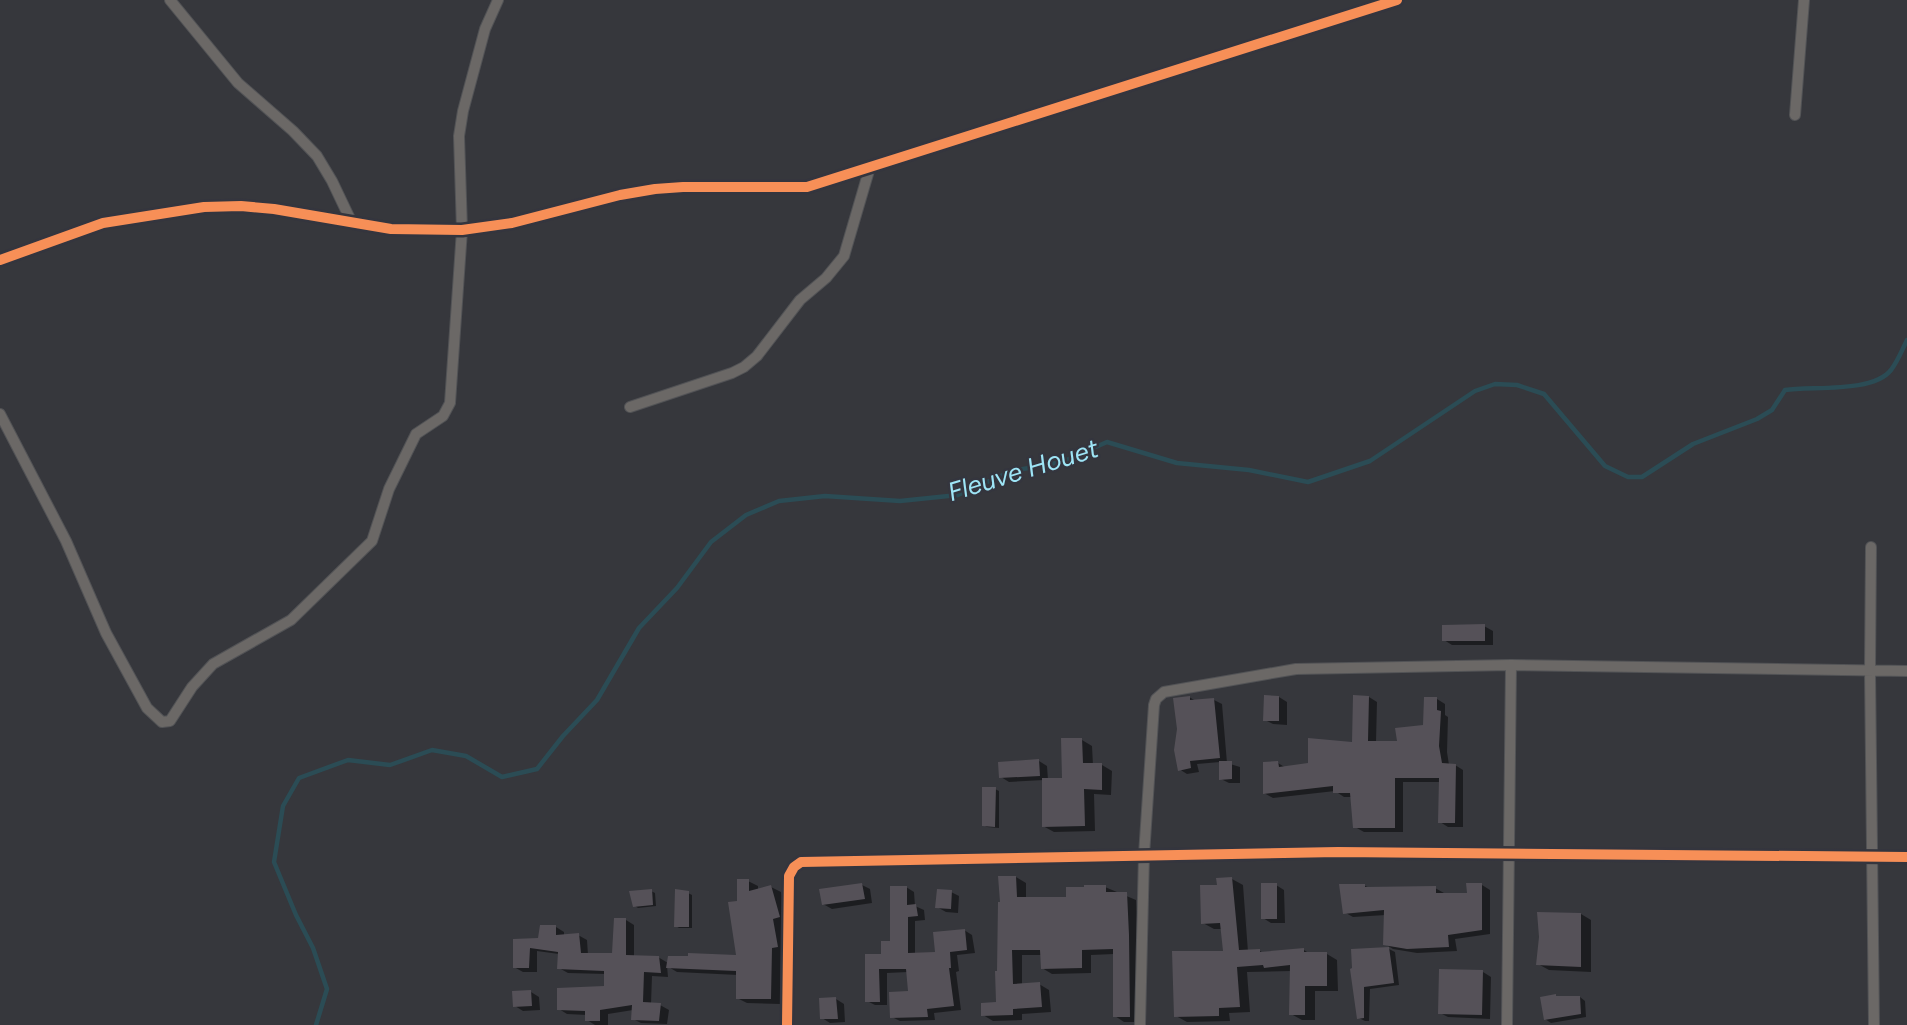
<svg xmlns="http://www.w3.org/2000/svg" width="1907" height="1025" font-family="Figtree,sans-serif">
<style>
.shadow{fill:#0007}
.lines{fill:none;stroke-linecap:round;stroke-linejoin:round}
.stream{stroke:#2b4c55;stroke-width:4.5}
.building{fill:#555158}
.street-casing{stroke:#525356;stroke-width:12}
.street{stroke:#6b6866;stroke-width:10}
.cycleway-casing{stroke:#34353e;stroke-width:15}
.cycleway{stroke:#f78f57;stroke-width:10}
.labels{text-anchor:middle;dominant-baseline:central;stroke-width:5;stroke-linejoin:round;paint-order:stroke}
.water-label{font-size:26px;font-style:italic;fill:#9ee5f6;stroke:#34353e}
</style>
<rect width="100%" height="100%" fill="#36373c"/>
<!-- shadow -->
<path class="shadow" d="M 1484,626 L 1493,631 L 1493,645 L 1452,645 L 1444,640 Z
M 1189,697 L 1196,701 L 1214,700 L 1222,704 L 1227,763 L 1240,767 L 1240,783 L 1229,783 L 1221,779 L 1220,762 L 1197,764 L 1199,772 L 1187,774 L 1179,769 Z
M 1279,697 L 1287,702 L 1287,725 L 1273,724 L 1265,720 Z
M 1369,697 L 1377,702 L 1376,742 L 1399,742 L 1424,727 L 1437,699 L 1445,704 L 1445,715 L 1448,717 L 1447,752 L 1449,765 L 1455,765 L 1463,770 L 1463,827 L 1448,827 L 1440,822 L 1440,782 L 1403,782 L 1403,832 L 1364,832 L 1355,827 L 1352,797 L 1344,797 L 1335,791 L 1273,798 L 1264,793 L 1278,763 L 1286,768 L 1309,765 L 1354,743 Z
M 1082,740 L 1092,746 L 1093,765 L 1102,765 L 1112,771 L 1111,795 L 1094,794 L 1095,831 L 1054,832 L 1043,826 L 1044,780 L 1009,782 L 1001,777 L 1039,761 L 1047,766 L 1048,780 L 1064,780 Z
M 995,789 L 999,791 L 999,828 L 987,827 L 983,825 Z
M 1016,877 L 1026,883 L 1026,899 L 1068,898 L 1105,887 L 1136,900 L 1139,942 L 1139,1022 L 1124,1022 L 1115,1016 L 1114,954 L 1091,955 L 1091,973 L 1052,974 L 1042,968 L 1042,955 L 1022,955 L 1022,985 L 1039,984 L 1049,990 L 1051,1012 L 1022,1014 L 1022,1020 L 993,1021 L 983,1015 L 998,1004 Z
M 1232,879 L 1243,885 L 1248,952 L 1260,951 L 1265,954 L 1304,950 L 1310,954 L 1327,954 L 1337,960 L 1338,991 L 1315,991 L 1315,1020 L 1302,1020 L 1291,1014 L 1291,971 L 1247,972 L 1250,1012 L 1229,1013 L 1230,1021 L 1187,1022 L 1176,1016 L 1224,953 L 1222,929 L 1214,929 L 1203,923 L 1219,887 Z
M 748,881 L 758,886 L 758,890 L 771,887 L 781,892 L 788,922 L 782,923 L 787,952 L 781,953 L 780,1004 L 747,1003 L 737,998 L 738,975 L 677,972 L 667,966 L 668,977 L 652,976 L 651,1004 L 660,1005 L 669,1010 L 667,1024 L 641,1023 L 633,1019 L 633,1010 L 608,1014 L 608,1025 L 595,1025 L 587,1020 L 587,1015 L 567,1014 L 559,1009 L 606,987 L 606,974 L 568,973 L 559,968 L 559,954 L 537,951 L 537,972 L 523,972 L 514,967 L 514,941 L 539,940 L 556,927 L 564,932 L 564,936 L 578,935 L 587,940 L 588,955 L 614,955 L 626,920 L 634,925 L 634,957 L 658,957 L 668,963 L 738,957 L 739,902 Z
M 862,885 L 870,889 L 872,903 L 832,909 L 823,904 Z
M 1276,885 L 1284,890 L 1285,923 L 1271,923 L 1263,918 Z
M 1341,885 L 1365,886 L 1370,888 L 1435,888 L 1444,893 L 1468,894 L 1482,885 L 1490,890 L 1490,934 L 1455,939 L 1457,951 L 1417,953 L 1393,949 L 1385,944 L 1386,915 L 1353,917 L 1344,912 Z
M 906,887 L 914,892 L 915,906 L 924,910 L 925,920 L 915,921 L 915,955 L 937,954 L 964,930 L 972,935 L 975,953 L 957,955 L 959,971 L 956,972 L 961,1010 L 934,1013 L 935,1020 L 900,1021 L 892,1017 L 910,993 L 908,972 L 887,973 L 887,1005 L 875,1005 L 867,1001 L 882,956 L 892,942 Z
M 651,891 L 655,893 L 656,906 L 638,908 L 635,906 Z
M 951,892 L 959,896 L 958,913 L 946,912 L 937,907 Z
M 688,893 L 692,895 L 692,928 L 679,928 L 676,926 Z
M 1581,914 L 1591,920 L 1591,972 L 1549,970 L 1538,964 Z
M 1389,949 L 1395,952 L 1399,985 L 1370,989 L 1369,1021 L 1365,1021 L 1359,1018 L 1354,970 Z
M 1483,972 L 1491,977 L 1490,1019 L 1448,1017 L 1440,1013 Z
M 531,992 L 539,997 L 540,1010 L 523,1011 L 515,1006 Z
M 1580,997 L 1585,1001 L 1586,1017 L 1551,1023 L 1545,1019 Z
M 836,999 L 844,1004 L 845,1022 L 830,1023 L 822,1018 Z"/>
<g class="lines">
<!-- stream -->
<path class="stream" d="M 316,1025 L 327,989 L 313,948 L 296,915 L 274,862 L 283,806 L 299,778 L 348,760 L 390,765 L 432,750 L 466,756 L 502,777 L 537,769 L 563,736 L 597,700 L 639,628 L 677,588 L 711,542 L 746,515 L 779,501 L 825,496 L 900,501 L 958,495 L 1012,471 L 1062,462 L 1107,442 L 1177,463 L 1249,470 L 1308,482 L 1370,461 L 1475,391 L 1495,384 L 1517,385 L 1544,394 L 1605,466 L 1628,477 L 1642,477 L 1693,444 L 1757,419 L 1772,410 L 1785,390 C 1813,386 1873,393 1891,370 C 1898,361 1902,350 1907,340"/>
</g>
<!-- building -->
<path class="building" d="M 1485,624 L 1485,641 L 1442,641 L 1442,625 Z
M 1264,695 L 1279,696 L 1279,721 L 1263,721 Z
M 1353,695 L 1369,696 L 1368,741 L 1397,741 L 1395,728 L 1423,725 L 1424,697 L 1437,697 L 1437,710 L 1441,711 L 1439,746 L 1442,763 L 1456,764 L 1455,823 L 1438,823 L 1439,778 L 1395,778 L 1395,828 L 1353,828 L 1350,793 L 1333,793 L 1333,786 L 1263,794 L 1263,762 L 1278,761 L 1279,767 L 1308,763 L 1308,738 L 1352,742 Z
M 1190,696 L 1190,700 L 1214,698 L 1220,758 L 1190,761 L 1191,768 L 1178,771 L 1174,750 L 1177,729 L 1173,698 Z
M 1061,738 L 1082,738 L 1083,763 L 1102,763 L 1102,790 L 1084,789 L 1085,826 L 1042,827 L 1042,778 L 1062,778 Z
M 1039,759 L 1040,776 L 999,778 L 998,762 Z
M 1219,761 L 1232,761 L 1232,779 L 1219,780 Z
M 982,787 L 996,787 L 995,827 L 982,826 Z
M 998,876 L 1016,876 L 1017,897 L 1066,897 L 1066,887 L 1084,887 L 1084,885 L 1106,885 L 1106,892 L 1127,892 L 1129,935 L 1130,1017 L 1113,1017 L 1113,949 L 1082,950 L 1082,968 L 1041,969 L 1040,950 L 1012,950 L 1013,984 L 1040,982 L 1042,1007 L 1013,1009 L 1013,1015 L 981,1016 L 981,1003 L 996,1002 L 995,971 L 997,971 L 998,902 L 1000,902 Z
M 1232,877 L 1239,950 L 1260,949 L 1260,952 L 1304,948 L 1304,952 L 1327,952 L 1327,986 L 1305,986 L 1305,1015 L 1289,1015 L 1290,965 L 1264,968 L 1263,965 L 1237,967 L 1240,1007 L 1219,1008 L 1219,1016 L 1174,1017 L 1172,951 L 1223,951 L 1220,923 L 1201,924 L 1200,885 L 1217,885 L 1216,878 Z
M 737,879 L 749,879 L 749,891 L 771,885 L 780,917 L 773,919 L 778,947 L 772,948 L 771,999 L 736,999 L 736,971 L 666,968 L 668,956 L 688,956 L 688,953 L 736,955 L 728,902 L 737,901 Z
M 862,883 L 865,899 L 822,905 L 819,889 Z
M 1261,883 L 1277,883 L 1277,919 L 1261,919 Z
M 1466,883 L 1482,883 L 1482,930 L 1448,935 L 1449,947 L 1407,949 L 1383,945 L 1384,910 L 1343,914 L 1339,884 L 1365,884 L 1365,887 L 1436,886 L 1436,893 L 1467,893 Z
M 890,886 L 907,886 L 907,905 L 916,904 L 918,916 L 908,917 L 908,953 L 935,952 L 933,932 L 965,929 L 967,950 L 950,952 L 951,968 L 949,968 L 954,1006 L 927,1009 L 928,1017 L 890,1018 L 889,992 L 908,991 L 906,969 L 879,969 L 880,1002 L 865,1002 L 865,954 L 881,954 L 881,941 L 890,941 Z
M 652,889 L 653,905 L 633,907 L 629,891 Z
M 675,889 L 689,891 L 689,927 L 674,927 Z
M 937,889 L 952,890 L 951,909 L 935,908 Z
M 1537,912 L 1581,913 L 1581,967 L 1536,965 L 1539,937 Z
M 614,918 L 626,918 L 626,955 L 659,956 L 661,973 L 644,972 L 643,1002 L 661,1003 L 659,1021 L 631,1020 L 632,1005 L 600,1010 L 600,1021 L 585,1021 L 585,1011 L 557,1010 L 557,988 L 604,986 L 604,971 L 557,969 L 558,952 L 530,948 L 529,968 L 513,968 L 513,939 L 538,938 L 540,925 L 556,925 L 556,935 L 579,933 L 581,953 L 612,953 Z
M 1389,947 L 1394,983 L 1364,987 L 1364,1018 L 1357,1019 L 1350,969 L 1352,968 L 1351,949 Z
M 1439,969 L 1483,970 L 1482,1015 L 1438,1014 Z
M 531,990 L 532,1006 L 513,1007 L 512,991 Z
M 1556,994 L 1556,996 L 1580,996 L 1581,1014 L 1544,1020 L 1540,997 Z
M 836,997 L 838,1019 L 820,1019 L 819,998 Z"/>
<g class="lines">
<defs>
<path id="street" d="M 170,0 L 238,83 L 293,131 L 317,156 L 332,181 L 352,223
M 1795,115 L 1804,0
M 0,260 L 103,223 L 204,207 L 241,206 L 274,209 L 391,229 L 462,230 L 512,223 L 620,195 L 655,189 L 683,187 L 807,187 L 1397,0
M 630,407 L 732,373 L 744,367 L 757,356 L 800,300 L 826,278 L 844,256 L 870,167
M 0,414 L 66,541 L 106,633 L 147,708 L 162,722 L 170,721 L 192,687 L 213,664 L 291,620 L 372,541 L 389,489 L 416,434 L 443,416 L 450,403 L 462,230 L 459,136 L 463,111 L 485,29 L 498,0
M 1871,547 L 1870,671 L 1874,1025
M 787,1025 L 789,876 L 794,867 L 801,862 L 1338,852 L 1907,857
M 1140,1025 L 1144,855 L 1154,705 L 1156,699 L 1164,692 L 1296,669 L 1511,665 L 1907,671
M 1507,1025 L 1511,665"/>
</defs>
<!-- street casing -->
<use href="#street" class="street-casing"/>
<!-- street -->
<use href="#street" class="street"/>
<defs>
<path id="cycleway" d="M 0,260 L 103,223 L 204,207 L 241,206 L 274,209 L 391,229 L 462,230 L 512,223 L 620,195 L 655,189 L 683,187 L 807,187 L 1397,0
M 787,1025 L 789,876 L 794,867 L 801,862 L 1338,852 L 1907,857"/>
</defs>
<!-- cycleway casing -->
<use href="#cycleway" class="cycleway-casing"/>
<!-- cycleway -->
<use href="#cycleway" class="cycleway"/>
</g>
<g class="labels">
<!-- water labels -->
<g class="water-label">
<text transform="translate(1023 470) rotate(-17)">Fleuve Houet</text>
</g>
</g>
</svg>
